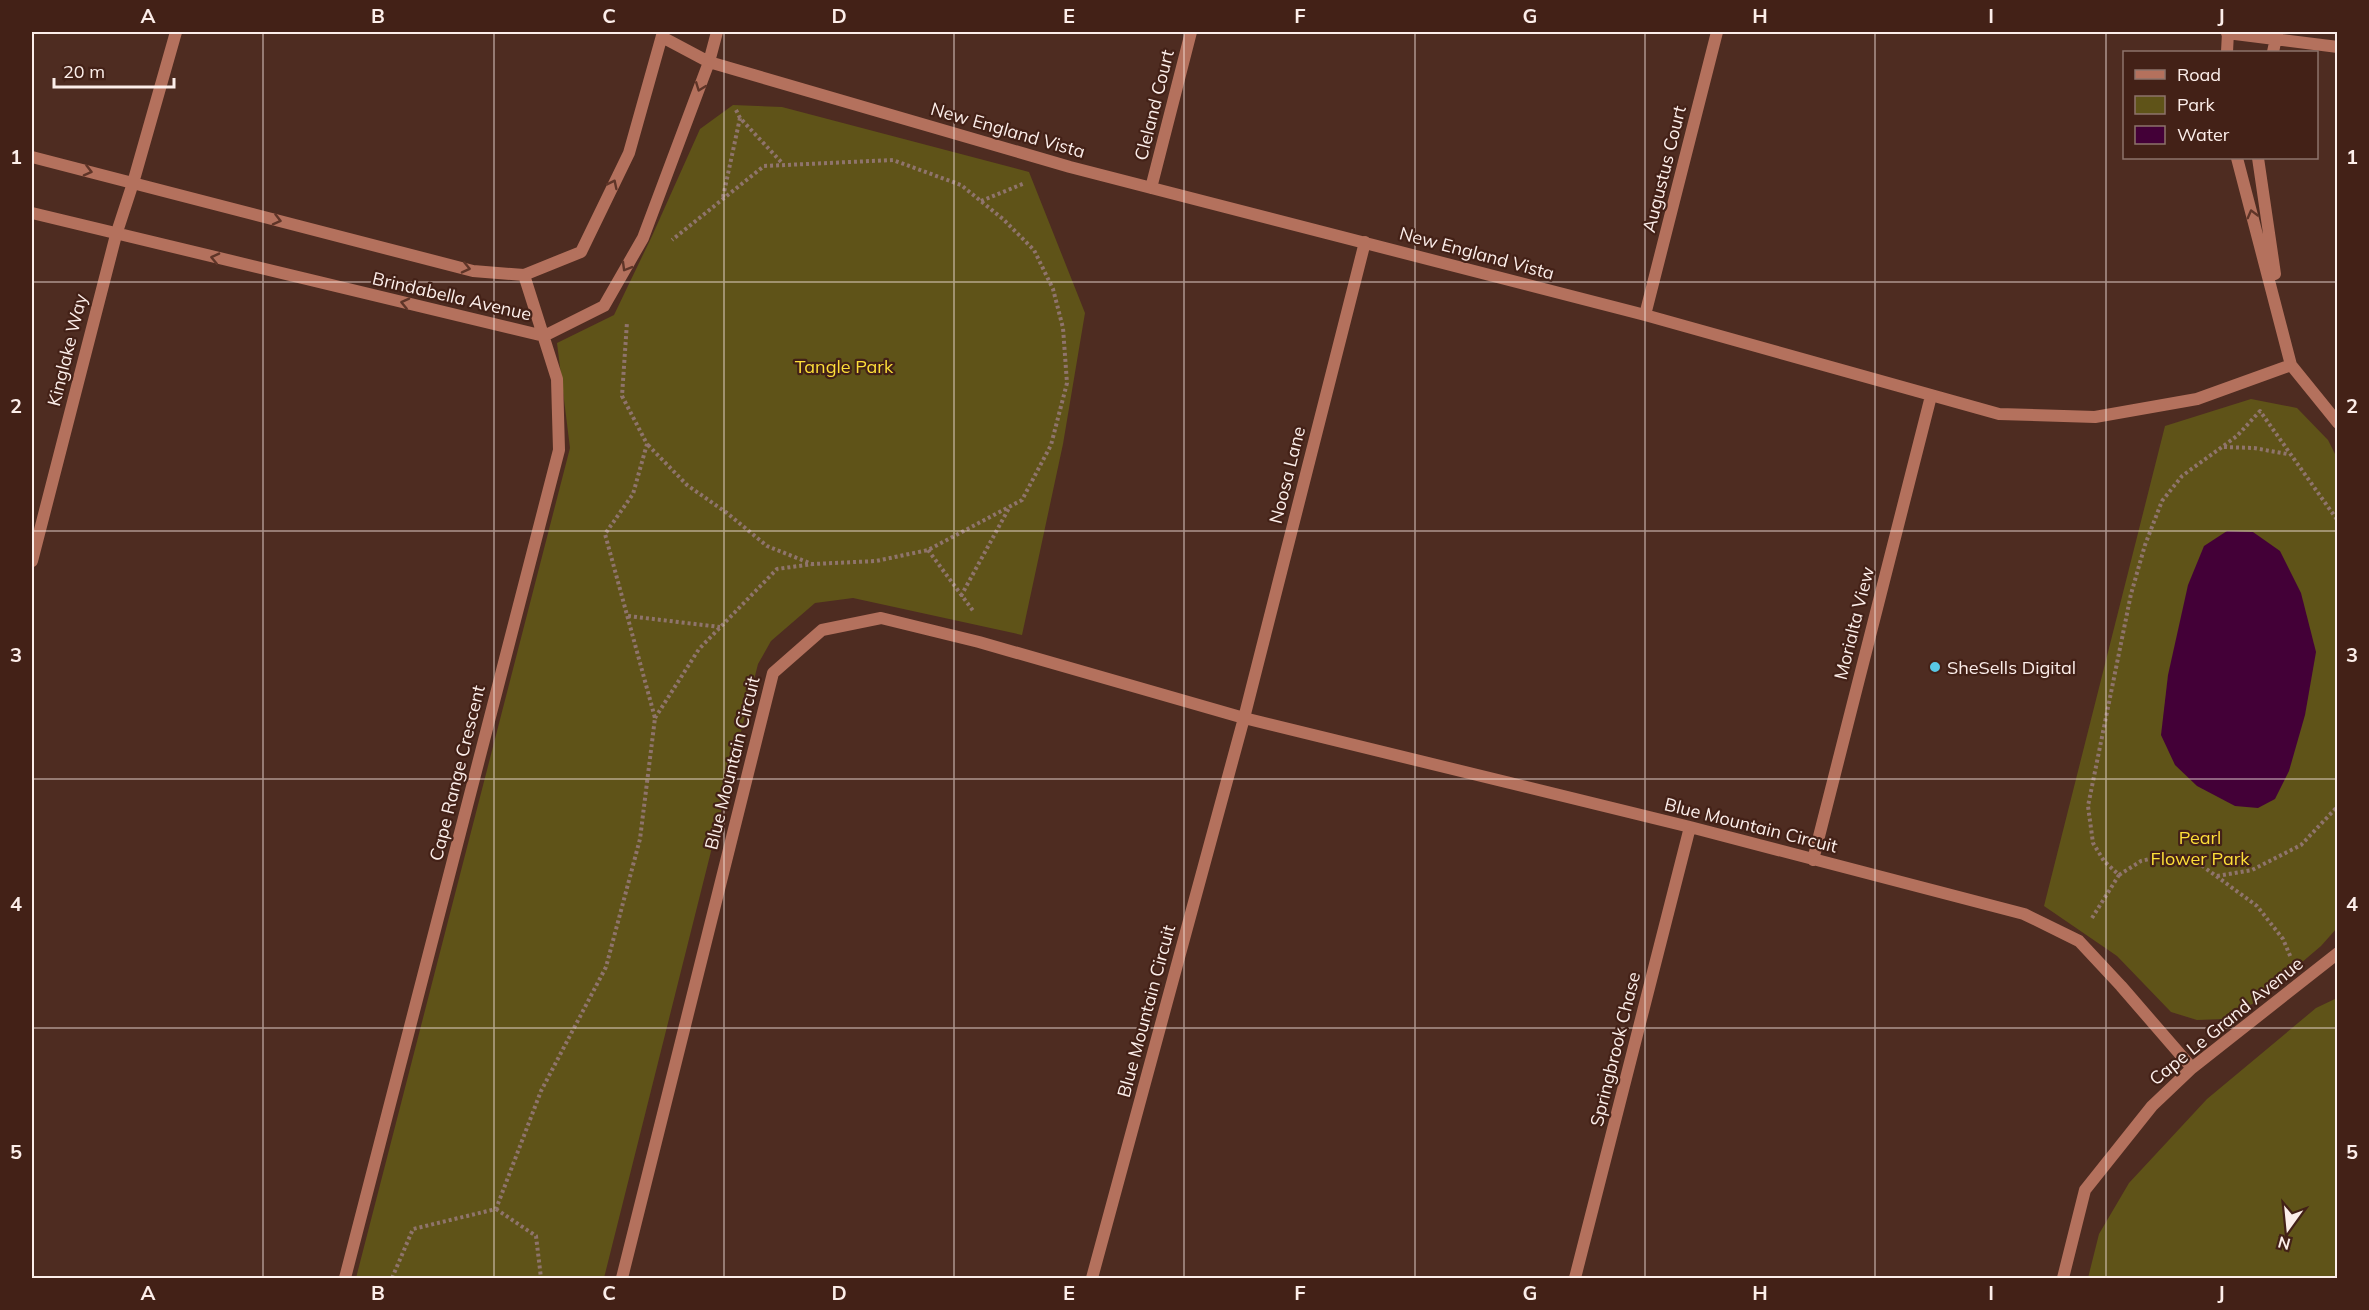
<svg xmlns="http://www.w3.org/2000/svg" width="2369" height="1310" font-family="Mulish,sans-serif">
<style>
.green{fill:#5f5318}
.water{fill:#430037}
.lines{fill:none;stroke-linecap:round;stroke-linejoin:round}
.path{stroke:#8f746c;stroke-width:4;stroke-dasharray:3 3;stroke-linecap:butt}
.minor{stroke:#b4715d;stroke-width:12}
.oneway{stroke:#5f3528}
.grid{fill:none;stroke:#fceeea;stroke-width:1.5;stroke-opacity:0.55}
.poi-dot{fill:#59c8e5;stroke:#432117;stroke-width:2}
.labels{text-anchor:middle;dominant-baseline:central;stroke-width:4.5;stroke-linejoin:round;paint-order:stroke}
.street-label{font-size:18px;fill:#fceeea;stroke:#432117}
.park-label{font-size:18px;fill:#fedf39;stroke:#432117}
.poi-label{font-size:18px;fill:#fceeea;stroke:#432117;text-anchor:start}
.neatline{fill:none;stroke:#fceeea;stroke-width:2}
.grid-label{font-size:20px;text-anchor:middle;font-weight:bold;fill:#fceeea}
</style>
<rect width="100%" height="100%" fill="#4e2c21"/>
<!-- green -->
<path class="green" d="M 733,105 L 782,107 L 1029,172 L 1085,313 L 1063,444 L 1022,635 L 853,598 L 815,603 L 771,641 L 758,664 L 604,1278 L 356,1278 L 570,448 L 557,343 L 614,315 L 652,236 L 700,129 Z
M 2251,399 L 2297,408 L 2328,440 L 2337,458 L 2337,928 L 2321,946 L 2254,1003 L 2224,1019 L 2197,1020 L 2171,1012 L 2117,956 L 2044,906 L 2165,426 Z
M 2337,998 L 2337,1278 L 2088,1278 L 2099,1234 L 2129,1183 L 2207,1099 L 2316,1008 Z"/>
<!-- water -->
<path class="water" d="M 2227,531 L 2253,532 L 2280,551 L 2301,593 L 2316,652 L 2305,715 L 2289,771 L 2275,799 L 2258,808 L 2235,806 L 2197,786 L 2175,765 L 2161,735 L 2168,675 L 2188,585 L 2204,546 Z"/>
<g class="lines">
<!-- path -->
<path class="path" d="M 736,110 L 740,118 L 783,164
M 723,197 L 740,118
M 981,201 L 1025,183
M 648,445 L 687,485 L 727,513 L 767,546 L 812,564
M 2224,447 L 2254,448 L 2287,454
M 928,550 L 974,612
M 961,596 L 1009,508
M 628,616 L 720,627
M 655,718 L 699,649 L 777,569 L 813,564 L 876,561 L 928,550 L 1022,500 L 1051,445 L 1067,383 L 1063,328 L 1053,289 L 1034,250 L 1003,219 L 961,185 L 893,160 L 764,166 L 672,240
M 2119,875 L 2141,861 L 2166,855 L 2193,859 L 2257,906 L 2283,939 L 2291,958
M 2217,876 L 2252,870 L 2301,845 L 2338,806
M 2092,918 L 2119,875 L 2104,861 L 2093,843 L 2088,806 L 2131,594 L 2145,545 L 2162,501 L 2182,476 L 2237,436 L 2260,411 L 2338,521
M 496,1209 L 536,1236 L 541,1278
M 392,1278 L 413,1229 L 496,1209 L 541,1091 L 606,967 L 640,839 L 655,718 L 605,534 L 633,494 L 647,444 L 622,396 L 627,322"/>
<!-- minor -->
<path class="minor" d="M 2227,33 L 2338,47
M 662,37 L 709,62 L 1070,167 L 1645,315 L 1999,414 L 2095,417 L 2197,399 L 2291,365
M 2227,52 L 2228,32
M 2273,52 L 2277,33
M 32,157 L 473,271 L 524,275 L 581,252 L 629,153 L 663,32
M 2237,158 L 2291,365 L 2338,423
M 2258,158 L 2275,274
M 1151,188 L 1191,32
M 32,213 L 544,336 L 604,306 L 643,238 L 709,62 L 717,32
M 1645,315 L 1717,32
M 32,561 L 116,235 L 133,183 L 176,32
M 1813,860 L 1931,396
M 345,1278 L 559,450 L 557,379 L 524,275
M 622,1278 L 773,673 L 822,630 L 881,618 L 979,642 L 1244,718 L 1690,827 L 2024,914 L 2079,941 L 2121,986 L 2192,1068
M 1092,1278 L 1244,718 L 1365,242
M 1575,1278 L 1690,827
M 2063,1278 L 2085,1190 L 2152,1106 L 2192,1068 L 2338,953"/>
</g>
<!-- one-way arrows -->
<defs><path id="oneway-chevron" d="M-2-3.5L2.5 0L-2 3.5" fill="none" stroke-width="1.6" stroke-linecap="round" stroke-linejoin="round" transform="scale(1.5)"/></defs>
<g class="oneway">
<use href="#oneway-chevron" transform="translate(700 87) rotate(111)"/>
<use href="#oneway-chevron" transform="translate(88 171) rotate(14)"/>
<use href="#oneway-chevron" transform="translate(613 184) rotate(-64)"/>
<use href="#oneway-chevron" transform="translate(2252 214) rotate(-105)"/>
<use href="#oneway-chevron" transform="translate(277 220) rotate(14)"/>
<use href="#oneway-chevron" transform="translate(215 258) rotate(-167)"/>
<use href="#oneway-chevron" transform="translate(626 267) rotate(120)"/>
<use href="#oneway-chevron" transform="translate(466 268) rotate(13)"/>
<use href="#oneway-chevron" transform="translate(405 303) rotate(-167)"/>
</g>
<!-- grid -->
<path class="grid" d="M 263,32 L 263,1278M 494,32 L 494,1278M 724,32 L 724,1278M 954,32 L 954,1278M 1184,32 L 1184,1278M 1415,32 L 1415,1278M 1645,32 L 1645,1278M 1875,32 L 1875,1278M 2106,32 L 2106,1278M 32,282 L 2338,282M 32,531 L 2338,531M 32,779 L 2338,779M 32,1028 L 2338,1028"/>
<!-- markers -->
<circle class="poi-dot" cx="1935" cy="667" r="6"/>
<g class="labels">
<!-- street labels -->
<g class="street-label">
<text transform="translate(1154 105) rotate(-76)">Cleland Court</text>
<text transform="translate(1008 130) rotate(16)">New England Vista</text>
<text transform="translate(1664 169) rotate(-76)">Augustus Court</text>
<text transform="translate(1477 253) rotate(15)">New England Vista</text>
<text transform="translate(452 296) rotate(13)">Brindabella Avenue</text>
<text transform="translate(67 350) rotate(-76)">Kinglake Way</text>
<text transform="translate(1287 475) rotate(-76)">Noosa Lane</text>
<text transform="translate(1854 623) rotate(-76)">Morialta View</text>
<text transform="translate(732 763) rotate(-76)">Blue Mountain Circuit</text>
<text transform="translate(457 773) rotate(-76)">Cape Range Crescent</text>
<text transform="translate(1751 825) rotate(14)">Blue Mountain Circuit</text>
<text transform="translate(1146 1011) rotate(-75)">Blue Mountain Circuit</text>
<text transform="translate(2226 1021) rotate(-39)">Cape Le Grand Avenue</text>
<text transform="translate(1615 1049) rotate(-76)">Springbrook Chase</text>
</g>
<!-- park labels -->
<g class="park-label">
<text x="844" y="366">Tangle Park</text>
<text x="2200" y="837">Pearl<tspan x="2200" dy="21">Flower Park</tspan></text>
</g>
<!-- poi labels -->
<g class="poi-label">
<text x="1947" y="667">SheSells Digital</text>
</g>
</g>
<!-- border -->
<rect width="2369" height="1310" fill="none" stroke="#432117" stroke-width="66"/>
<!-- legend -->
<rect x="2123" y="51" width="195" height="108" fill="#432117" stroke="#8d736b" stroke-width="1.5"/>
<rect x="2135" y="70" width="30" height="9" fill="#b4715d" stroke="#8d736b" stroke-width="1.5"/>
<text x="2177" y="81" font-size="18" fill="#fceeea">Road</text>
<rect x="2135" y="96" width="30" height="18" fill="#5f5318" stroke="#8d736b" stroke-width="1.5"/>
<text x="2177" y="111" font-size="18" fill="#fceeea">Park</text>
<rect x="2135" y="126" width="30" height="18" fill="#430037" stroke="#8d736b" stroke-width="1.5"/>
<text x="2177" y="141" font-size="18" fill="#fceeea">Water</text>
<!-- north arrow -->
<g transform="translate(2288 1229) rotate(195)" stroke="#432117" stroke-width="4.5" paint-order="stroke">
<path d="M0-4.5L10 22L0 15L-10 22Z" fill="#fceeea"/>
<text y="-9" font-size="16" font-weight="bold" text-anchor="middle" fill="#fceeea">N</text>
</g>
<!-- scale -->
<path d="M54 78v9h120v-9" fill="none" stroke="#fceeea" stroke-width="3"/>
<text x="63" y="78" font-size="18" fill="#fceeea" stroke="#432117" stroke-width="4.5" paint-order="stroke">20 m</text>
<rect x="33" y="33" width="2303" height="1244" class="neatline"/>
<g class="grid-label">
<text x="148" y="23">A</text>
<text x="378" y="23">B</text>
<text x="609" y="23">C</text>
<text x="839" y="23">D</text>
<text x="1069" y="23">E</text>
<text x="1300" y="23">F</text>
<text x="1530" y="23">G</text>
<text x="1760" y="23">H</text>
<text x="1991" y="23">I</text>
<text x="2221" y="23">J</text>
<text x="16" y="164">1</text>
<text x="2352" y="164">1</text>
<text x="16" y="413">2</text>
<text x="2352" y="413">2</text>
<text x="16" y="662">3</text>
<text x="2352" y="662">3</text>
<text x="16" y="911">4</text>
<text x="2352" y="911">4</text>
<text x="16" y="1159">5</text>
<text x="2352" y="1159">5</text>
<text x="148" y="1300">A</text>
<text x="378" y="1300">B</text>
<text x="609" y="1300">C</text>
<text x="839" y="1300">D</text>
<text x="1069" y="1300">E</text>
<text x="1300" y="1300">F</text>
<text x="1530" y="1300">G</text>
<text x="1760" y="1300">H</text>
<text x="1991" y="1300">I</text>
<text x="2221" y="1300">J</text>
</g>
</svg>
